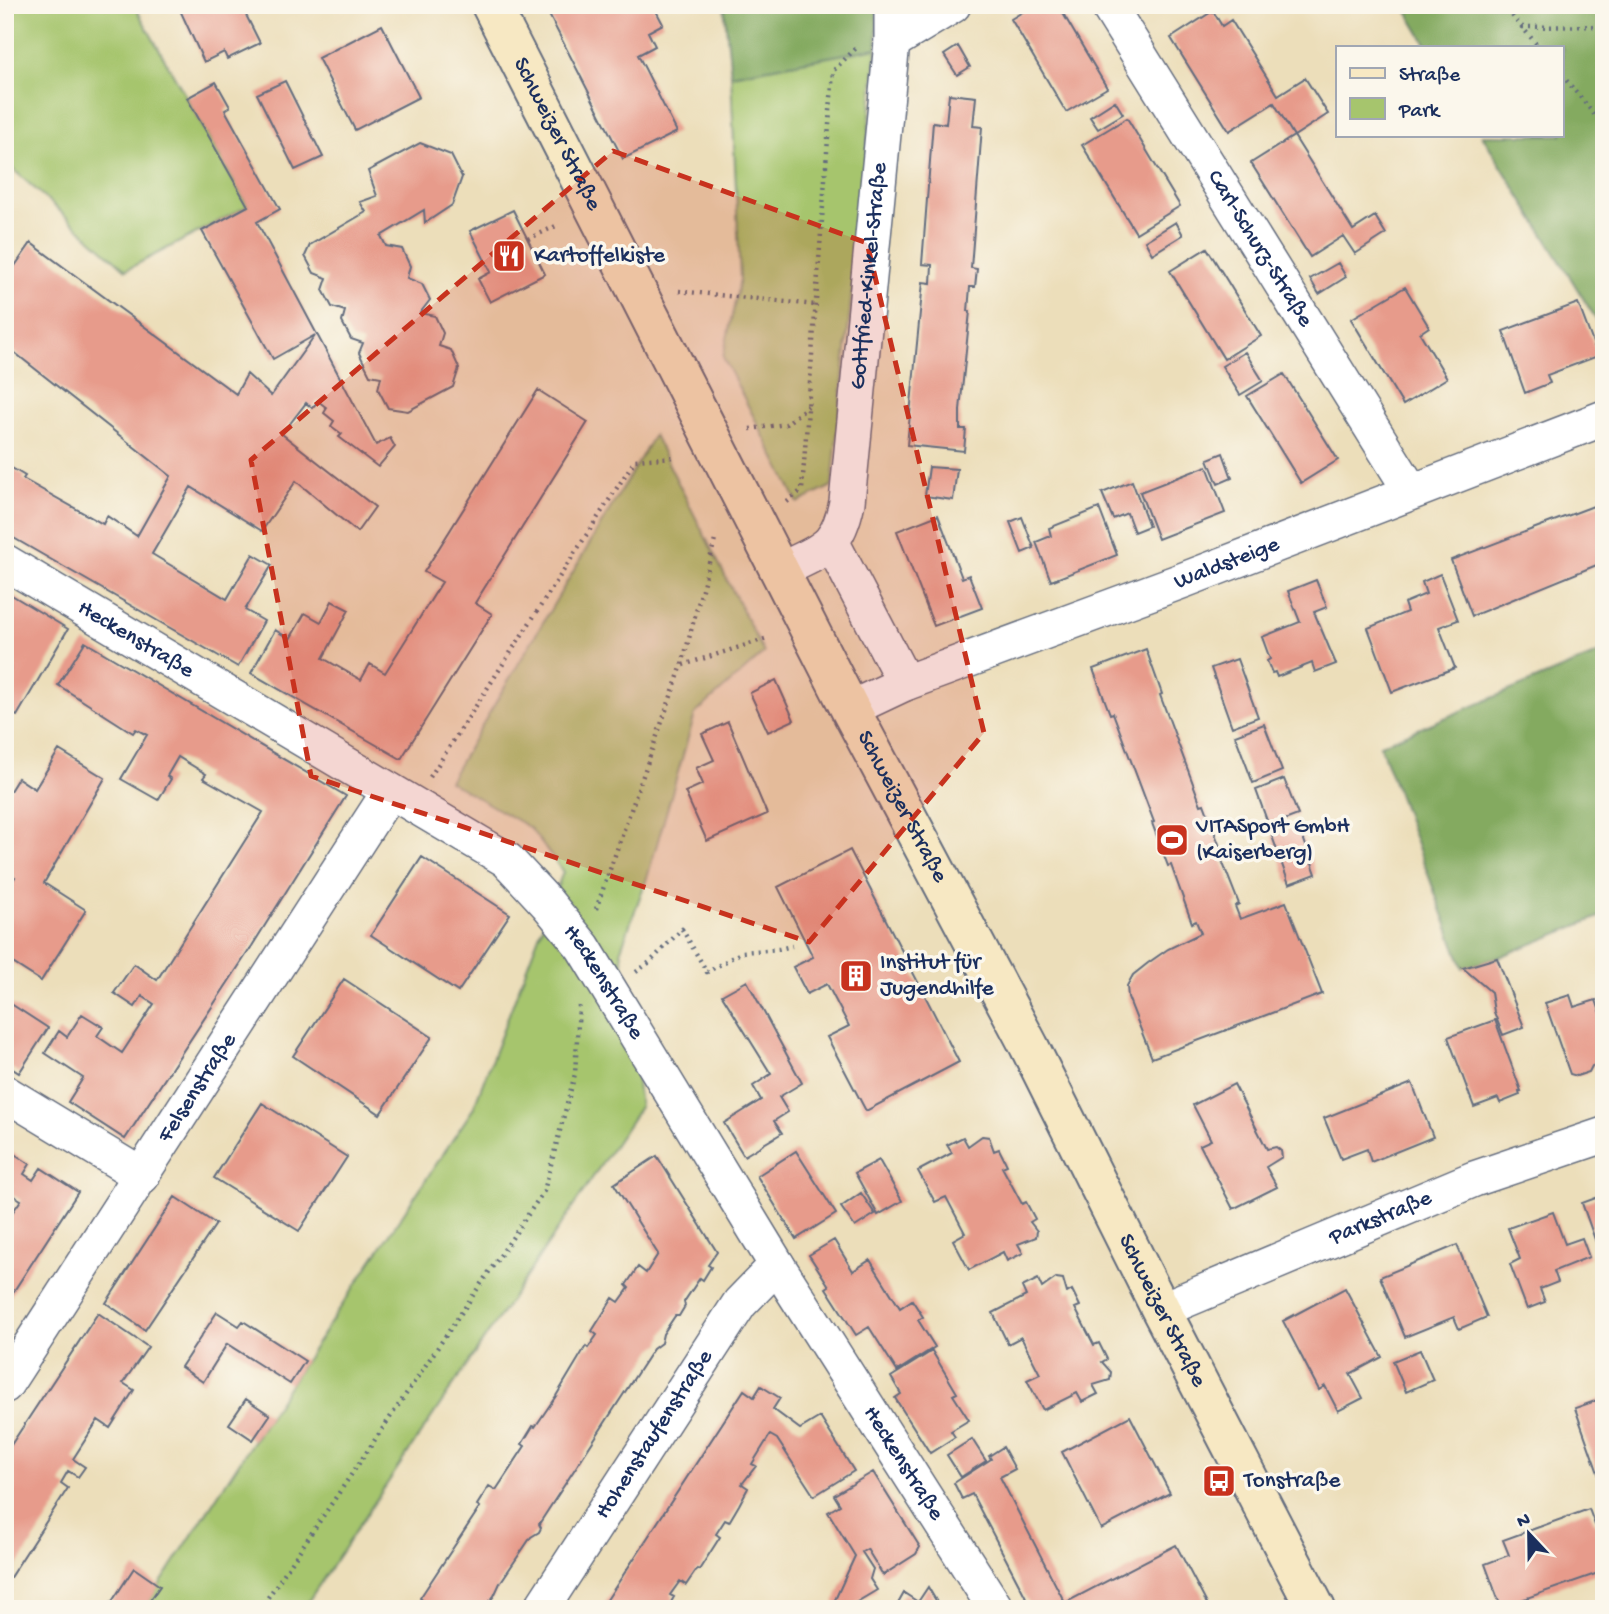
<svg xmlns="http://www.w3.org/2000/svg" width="1609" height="1614" font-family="'Gochi Hand',sans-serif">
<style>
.green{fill:#a6c56d;stroke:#607a66;stroke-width:2}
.forest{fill:#84aa60;stroke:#506c5f;stroke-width:2}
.building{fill:#e79b8b}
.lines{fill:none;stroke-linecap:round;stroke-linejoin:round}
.minor-casing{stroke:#646c7e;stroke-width:38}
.secondary-casing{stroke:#646c7e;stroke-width:42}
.path{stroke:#646c7e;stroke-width:4.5;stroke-dasharray:2 5;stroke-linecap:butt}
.minor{stroke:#fff;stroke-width:35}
.secondary{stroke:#f7e8c3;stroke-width:38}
.marked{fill:#c8321e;fill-opacity:0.2;stroke:#c8321e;stroke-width:5;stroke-dasharray:14 9;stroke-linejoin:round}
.labels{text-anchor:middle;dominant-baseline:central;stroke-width:7;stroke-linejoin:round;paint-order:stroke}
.street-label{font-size:23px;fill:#1b2f5e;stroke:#fbf7ec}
.poi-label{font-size:23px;fill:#1b2f5e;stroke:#fbf7ec;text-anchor:start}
</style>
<rect width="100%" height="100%" fill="#fbf7ec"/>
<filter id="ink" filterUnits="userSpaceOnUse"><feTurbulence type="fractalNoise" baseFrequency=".0143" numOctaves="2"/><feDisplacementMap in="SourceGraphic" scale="14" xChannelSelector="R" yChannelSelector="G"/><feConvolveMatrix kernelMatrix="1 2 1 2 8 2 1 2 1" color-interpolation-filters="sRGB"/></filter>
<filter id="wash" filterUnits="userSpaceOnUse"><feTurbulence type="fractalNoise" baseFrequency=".00686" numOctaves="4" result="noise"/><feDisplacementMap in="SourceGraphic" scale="28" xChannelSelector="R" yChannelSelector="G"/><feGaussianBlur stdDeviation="1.57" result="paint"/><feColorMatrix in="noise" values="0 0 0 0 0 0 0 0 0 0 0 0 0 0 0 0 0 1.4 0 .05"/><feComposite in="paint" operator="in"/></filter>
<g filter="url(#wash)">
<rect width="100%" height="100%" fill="#ecdeba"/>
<!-- green -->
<path class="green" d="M 5,5 L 134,5 L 248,206 L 126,270 L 5,162 Z
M 877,48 L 832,486 L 798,503 L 723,357 L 740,279 L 731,75 Z
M 654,435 L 764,653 L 695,714 L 648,875 L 621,949 L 640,1107 L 303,1609 L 144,1609 L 305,1361 L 473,1109 L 563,872 L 530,828 L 449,781 Z"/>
<!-- forest -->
<path class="forest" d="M 724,5 L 877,5 L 877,48 L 731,75 Z
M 1403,5 L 1604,5 L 1604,332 L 1482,135 L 1562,135 L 1562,47 L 1428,47 Z
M 1604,651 L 1604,915 L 1497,958 L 1463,968 L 1380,745 Z"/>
<g id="blocks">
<!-- building -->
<path class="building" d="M 184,5 L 241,5 L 260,43 L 227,59 L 224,52 L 204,62 L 179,8 Z
M 544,5 L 653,5 L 663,24 L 648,32 L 655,46 L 638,55 L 677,132 L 623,159 Z
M 1034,5 L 1058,5 L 1107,88 L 1066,112 L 1011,19 Z
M 1213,11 L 1222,26 L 1231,20 L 1278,95 L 1305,78 L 1328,114 L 1294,136 L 1274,103 L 1229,131 L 1171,38 Z
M 382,25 L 419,97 L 355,130 L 318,58 Z
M 958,46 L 970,67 L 957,75 L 944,55 Z
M 285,81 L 323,157 L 295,170 L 257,94 Z
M 216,82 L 230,107 L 225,110 L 280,209 L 257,222 L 376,445 L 390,438 L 395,447 L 378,467 L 339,437 L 342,434 L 331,426 L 334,421 L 324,413 L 327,408 L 318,401 L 312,408 L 306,403 L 282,434 L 375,507 L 357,532 L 296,481 L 262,531 L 191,487 L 152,554 L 227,599 L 253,554 L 272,565 L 245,610 L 264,621 L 238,667 L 5,533 L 5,464 L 25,476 L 23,479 L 103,524 L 107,516 L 137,536 L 171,476 L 5,345 L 5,280 L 31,243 L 236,394 L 247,374 L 271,396 L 315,335 L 273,359 L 202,231 L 248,206 L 187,98 Z
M 949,94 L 976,97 L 973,126 L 982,127 L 971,268 L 977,269 L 975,287 L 970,287 L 968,311 L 970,311 L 960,410 L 960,429 L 966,429 L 964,451 L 907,445 L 923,282 L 931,283 L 932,265 L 922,264 L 933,122 L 946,124 Z
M 1115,101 L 1123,114 L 1098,129 L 1090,117 Z
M 1127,118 L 1180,206 L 1136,233 L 1082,145 Z
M 1294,136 L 1353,230 L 1375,216 L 1386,234 L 1355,254 L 1343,236 L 1310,257 L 1251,163 Z
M 420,143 L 451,155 L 462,177 L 452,205 L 425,223 L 424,210 L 381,236 L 386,246 L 402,249 L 410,266 L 407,278 L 422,284 L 430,300 L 420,313 L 435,316 L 443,333 L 439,346 L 451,350 L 459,368 L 453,387 L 408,411 L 388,408 L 378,389 L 381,377 L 370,375 L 359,353 L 363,343 L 351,339 L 342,322 L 345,311 L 332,307 L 323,290 L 327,278 L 314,273 L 305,256 L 310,245 L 366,212 L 360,202 L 377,196 L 368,171 Z
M 513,210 L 545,274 L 490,302 L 478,279 L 491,272 L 470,231 Z
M 1176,222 L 1183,235 L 1152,254 L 1145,241 Z
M 1207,248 L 1261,336 L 1224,359 L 1170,271 Z
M 1338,263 L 1346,277 L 1319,294 L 1310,279 Z
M 1405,287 L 1429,327 L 1420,333 L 1447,378 L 1403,405 L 1351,319 Z
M 1578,303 L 1598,356 L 1547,375 L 1550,383 L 1525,393 L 1503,331 Z
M 1245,352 L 1263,381 L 1240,395 L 1222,366 Z
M 1284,374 L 1338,460 L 1301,483 L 1247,396 Z
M 538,390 L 588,422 L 475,603 L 492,614 L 401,759 L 251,673 L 275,630 L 290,639 L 305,613 L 321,622 L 332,601 L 349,610 L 323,658 L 361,680 L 370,664 L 385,673 L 442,582 L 424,572 Z
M 1223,453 L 1232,478 L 1218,484 L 1208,459 Z
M 1207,466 L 1225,513 L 1158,539 L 1140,492 Z
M 929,467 L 957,469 L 953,500 L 925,496 Z
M 1132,481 L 1149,526 L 1134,532 L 1127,513 L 1113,519 L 1102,493 Z
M 1604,502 L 1604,562 L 1472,616 L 1451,560 Z
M 1099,508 L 1117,555 L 1051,581 L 1036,542 L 1051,536 L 1049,528 Z
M 938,515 L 962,578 L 969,575 L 982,608 L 934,626 L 897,531 Z
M 1022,517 L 1034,548 L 1022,553 L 1010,522 Z
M 1440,574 L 1458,620 L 1439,627 L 1455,668 L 1392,692 L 1368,628 L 1407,612 L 1404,603 L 1426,594 L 1422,582 Z
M 1316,580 L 1327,607 L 1314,612 L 1336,664 L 1315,672 L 1312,663 L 1277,677 L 1275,672 L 1272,673 L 1267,661 L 1270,659 L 1262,637 L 1300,622 L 1288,591 Z
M 5,591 L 68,629 L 17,716 L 5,709 L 5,678 L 11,668 L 5,665 L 10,654 L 5,652 Z
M 85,642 L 346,796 L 252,946 L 125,1139 L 68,1102 L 83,1078 L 45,1053 L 59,1031 L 67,1037 L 82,1014 L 103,1027 L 97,1036 L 122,1053 L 154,1004 L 142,996 L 135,1007 L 114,993 L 134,964 L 157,980 L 263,812 L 203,778 L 206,774 L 178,757 L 167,776 L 171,779 L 158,800 L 121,779 L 147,735 L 136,729 L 133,733 L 58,685 Z
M 1146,649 L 1162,694 L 1160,695 L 1201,805 L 1204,804 L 1220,847 L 1217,848 L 1239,904 L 1235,906 L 1240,919 L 1286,902 L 1322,994 L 1152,1058 L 1128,997 L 1127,986 L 1133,975 L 1148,963 L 1168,949 L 1201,933 L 1196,921 L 1192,923 L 1171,865 L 1168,866 L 1152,823 L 1154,822 L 1113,713 L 1110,714 L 1093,669 Z
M 1237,659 L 1258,717 L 1232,727 L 1211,668 Z
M 776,680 L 794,720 L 768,732 L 750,693 Z
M 728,722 L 767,814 L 707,841 L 685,792 L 703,784 L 696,768 L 714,760 L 702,734 Z
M 1264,724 L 1282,771 L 1253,783 L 1235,735 Z
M 59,750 L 105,778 L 44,883 L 86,910 L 41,981 L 5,958 L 5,893 L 15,877 L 5,871 L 5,799 L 18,778 L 35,789 Z
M 1284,779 L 1298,815 L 1269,826 L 1256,790 Z
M 1299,826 L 1316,874 L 1289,884 L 1272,836 Z
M 850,850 L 959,1062 L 866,1111 L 827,1037 L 849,1026 L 827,984 L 807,994 L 793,967 L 813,957 L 778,887 Z
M 422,857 L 510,914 L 458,992 L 371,935 Z
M 1497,958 L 1524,1027 L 1503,1035 L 1494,1012 L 1491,992 L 1463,968 Z
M 344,979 L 432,1037 L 380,1114 L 293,1056 Z
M 747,981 L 802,1083 L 779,1097 L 788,1112 L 774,1121 L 782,1133 L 744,1156 L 724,1123 L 761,1100 L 753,1086 L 771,1074 L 722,995 Z
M 1570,995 L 1574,1007 L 1596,1000 L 1602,1017 L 1604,1016 L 1604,1062 L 1592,1066 L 1589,1072 L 1577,1076 L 1570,1074 L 1545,1003 Z
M 5,1000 L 48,1028 L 19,1073 L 5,1064 Z
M 1495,1020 L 1521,1091 L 1519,1091 L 1520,1095 L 1500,1103 L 1498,1098 L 1474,1107 L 1448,1037 Z
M 1412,1083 L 1433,1137 L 1371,1162 L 1367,1149 L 1341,1159 L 1324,1118 Z
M 1234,1084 L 1267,1149 L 1276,1147 L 1281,1151 L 1282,1157 L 1266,1167 L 1277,1187 L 1233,1209 L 1200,1145 L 1211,1140 L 1193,1105 Z
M 262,1103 L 347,1157 L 299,1231 L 214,1178 Z
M 982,1136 L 989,1137 L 994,1151 L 999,1149 L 1007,1165 L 1002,1167 L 1022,1204 L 1026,1202 L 1035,1219 L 1030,1222 L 1037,1231 L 1036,1237 L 1018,1244 L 1023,1253 L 1007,1261 L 1003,1252 L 969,1270 L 953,1240 L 965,1233 L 946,1197 L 935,1202 L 918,1171 L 952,1153 L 947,1145 L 963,1137 L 968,1146 Z
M 5,1148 L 30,1164 L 24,1174 L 33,1180 L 41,1168 L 78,1192 L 8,1300 L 5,1298 L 5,1223 L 21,1200 L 11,1194 L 5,1202 Z
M 796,1151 L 836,1214 L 796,1239 L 757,1176 Z
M 657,1156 L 717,1252 L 708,1265 L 711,1267 L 703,1280 L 700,1278 L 684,1302 L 685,1306 L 679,1316 L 675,1316 L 663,1334 L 661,1343 L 653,1349 L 539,1524 L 541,1528 L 539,1532 L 531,1537 L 500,1583 L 494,1596 L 483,1609 L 418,1609 L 423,1601 L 420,1598 L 480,1507 L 477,1505 L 489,1486 L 496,1490 L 525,1446 L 522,1444 L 533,1426 L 535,1427 L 556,1396 L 586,1346 L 588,1348 L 597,1335 L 592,1331 L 613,1298 L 619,1302 L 629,1288 L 626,1285 L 638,1267 L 646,1273 L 658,1254 L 614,1184 Z
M 879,1160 L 902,1201 L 878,1215 L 855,1173 Z
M 861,1193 L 875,1214 L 855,1227 L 841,1207 Z
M 1604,1195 L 1604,1262 L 1603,1262 L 1582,1203 Z
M 175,1197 L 216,1224 L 145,1330 L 106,1303 Z
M 1553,1212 L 1565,1244 L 1582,1238 L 1589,1257 L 1554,1271 L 1558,1282 L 1540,1289 L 1545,1302 L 1527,1309 L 1510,1264 L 1520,1259 L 1508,1228 Z
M 834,1240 L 853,1271 L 870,1260 L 900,1308 L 912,1300 L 923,1317 L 918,1320 L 935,1347 L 897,1371 L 869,1327 L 856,1335 L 826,1288 L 829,1286 L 809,1255 Z
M 1457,1245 L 1487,1317 L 1459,1329 L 1454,1317 L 1405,1337 L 1380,1277 Z
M 1056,1278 L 1063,1279 L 1067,1293 L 1072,1290 L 1080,1306 L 1075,1308 L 1094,1345 L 1099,1343 L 1107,1359 L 1102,1362 L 1111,1372 L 1110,1380 L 1093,1385 L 1098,1394 L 1082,1402 L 1077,1393 L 1043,1410 L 1027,1380 L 1040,1374 L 1021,1337 L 1008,1344 L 993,1313 L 1026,1296 L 1022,1287 L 1038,1279 L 1042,1288 Z
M 1345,1288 L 1382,1357 L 1350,1374 L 1363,1398 L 1338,1411 L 1325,1386 L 1319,1390 L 1283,1321 Z
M 217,1312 L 239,1326 L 243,1321 L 305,1361 L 290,1384 L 227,1344 L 203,1382 L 181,1367 Z
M 98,1313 L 148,1347 L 123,1383 L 134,1390 L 110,1428 L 98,1420 L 73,1459 L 85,1467 L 78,1477 L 68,1471 L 61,1483 L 68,1488 L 5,1585 L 5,1454 Z
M 1420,1350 L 1433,1380 L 1406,1392 L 1393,1361 Z
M 932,1351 L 957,1393 L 953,1395 L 969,1420 L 951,1431 L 955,1437 L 930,1453 L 895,1398 L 901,1394 L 891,1377 Z
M 761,1386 L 780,1398 L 773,1409 L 800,1429 L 820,1417 L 854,1471 L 814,1496 L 777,1439 L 770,1435 L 752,1464 L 756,1466 L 742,1484 L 748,1488 L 739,1505 L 729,1522 L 725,1520 L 716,1534 L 720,1537 L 699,1570 L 697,1569 L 686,1585 L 680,1581 L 670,1595 L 674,1597 L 667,1609 L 601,1609 L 744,1390 L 754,1397 Z
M 1604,1398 L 1604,1487 L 1603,1487 L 1575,1408 Z
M 246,1399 L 270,1415 L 253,1440 L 229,1424 Z
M 1130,1416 L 1170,1493 L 1101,1529 L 1062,1452 Z
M 972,1439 L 986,1461 L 961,1477 L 947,1455 Z
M 1003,1447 L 1015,1469 L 1000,1477 L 1065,1603 L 1176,1545 L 1207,1604 L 1197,1609 L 1061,1609 L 1059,1605 L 1053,1609 L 1032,1609 L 972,1494 L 962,1499 L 954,1483 L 991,1459 L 989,1456 Z
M 873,1472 L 920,1547 L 916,1554 L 883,1575 L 867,1549 L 862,1552 L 873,1569 L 870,1579 L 877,1590 L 845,1609 L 838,1609 L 834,1602 L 855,1556 L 828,1512 L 840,1505 L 834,1495 Z
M 1589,1509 L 1595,1525 L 1604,1521 L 1604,1571 L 1501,1607 L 1485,1564 L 1509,1555 L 1503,1540 Z
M 134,1568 L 160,1586 L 144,1609 L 107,1609 Z
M 928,1587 L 941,1609 L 895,1609 L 904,1593 L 918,1602 Z"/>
</g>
</g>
<g filter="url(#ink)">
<use href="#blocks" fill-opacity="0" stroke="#646c7e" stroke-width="2"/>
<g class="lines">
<defs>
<g id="minor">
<path id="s1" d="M 1108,5 L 1411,491"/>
<path d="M 892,42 L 953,5"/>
<path d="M 832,543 L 905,683"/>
<path id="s2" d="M 5,562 L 507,860 L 547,903 L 583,947 L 775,1262 L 996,1609"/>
<path id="s3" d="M 780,571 C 821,549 837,551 847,502 L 892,42 L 892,5"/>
<path id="s4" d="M 850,709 L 905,683 L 1184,580 L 1604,418"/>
<path d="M 5,1093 L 142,1176"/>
<path id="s5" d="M 1161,1310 L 1474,1179 L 1604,1135"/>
<path id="s6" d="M 5,1385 L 390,791"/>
<path id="s7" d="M 541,1609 L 740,1303 L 777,1265"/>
</g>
<g id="secondary">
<path id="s8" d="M 491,5 L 850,709 L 1029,1046 L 1161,1310 L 1316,1609"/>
</g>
</defs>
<!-- minor casing -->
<use href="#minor" class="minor-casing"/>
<!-- secondary casing -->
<use href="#secondary" class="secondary-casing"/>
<!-- path -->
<path class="path" d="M 1503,5 L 1539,47
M 1522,27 L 1604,26
M 1562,75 L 1604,126
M 528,239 L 556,226
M 679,291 L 816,305
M 750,429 L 786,424 L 808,406
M 787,502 L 802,490 L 833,71 L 856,48
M 683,665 L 765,639
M 430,777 L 635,460 L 675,457
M 596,909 L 682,665 L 715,540
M 636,972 L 650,962 L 682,929 L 707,972 L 742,952 L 779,949 L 792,946
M 260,1609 L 544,1191 L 575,1074 L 579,1006"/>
<!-- minor -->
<use href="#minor" class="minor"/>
<!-- secondary -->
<use href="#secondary" class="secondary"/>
</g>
</g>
<!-- marked area -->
<path class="marked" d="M 613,151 L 867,243 L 984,733 L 809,942 L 311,776 L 251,460 Z"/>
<!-- icons -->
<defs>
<symbol id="restaurant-square" viewBox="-11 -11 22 22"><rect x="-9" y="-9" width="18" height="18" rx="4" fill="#c8321e" stroke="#fbf7ec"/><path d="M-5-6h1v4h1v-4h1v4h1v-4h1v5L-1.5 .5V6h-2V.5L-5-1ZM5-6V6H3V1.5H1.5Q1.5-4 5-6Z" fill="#fff"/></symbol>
<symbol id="stadium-square" viewBox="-11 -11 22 22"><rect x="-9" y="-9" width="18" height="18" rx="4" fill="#c8321e" stroke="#fbf7ec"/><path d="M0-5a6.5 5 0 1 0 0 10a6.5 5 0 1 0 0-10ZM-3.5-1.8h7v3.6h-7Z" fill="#fff"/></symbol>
<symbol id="building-square" viewBox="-11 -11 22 22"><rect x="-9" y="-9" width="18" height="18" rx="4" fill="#c8321e" stroke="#fbf7ec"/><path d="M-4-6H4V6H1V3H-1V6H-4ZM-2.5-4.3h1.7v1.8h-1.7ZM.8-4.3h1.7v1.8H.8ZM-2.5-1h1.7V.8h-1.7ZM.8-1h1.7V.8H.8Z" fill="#fff"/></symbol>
<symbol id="bus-square" viewBox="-11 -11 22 22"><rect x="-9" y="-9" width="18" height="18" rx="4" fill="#c8321e" stroke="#fbf7ec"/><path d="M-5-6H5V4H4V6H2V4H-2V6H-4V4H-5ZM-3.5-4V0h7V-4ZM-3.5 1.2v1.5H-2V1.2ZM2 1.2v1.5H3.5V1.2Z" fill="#fff"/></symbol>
</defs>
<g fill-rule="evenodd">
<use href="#restaurant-square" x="490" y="237" width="38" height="38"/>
<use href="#stadium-square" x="1153" y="821" width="38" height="38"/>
<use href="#building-square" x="837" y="957" width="38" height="38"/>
<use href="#bus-square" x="1200" y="1462" width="38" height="38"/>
</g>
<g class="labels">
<!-- street labels -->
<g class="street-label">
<text stroke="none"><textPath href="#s8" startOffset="145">Schweizer Straße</textPath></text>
<text stroke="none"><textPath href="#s1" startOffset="287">Carl-Schurz-Straße</textPath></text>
<text stroke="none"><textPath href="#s3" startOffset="329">Gottfried-Kinkel-Straße</textPath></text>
<text stroke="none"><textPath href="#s4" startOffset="404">Waldsteige</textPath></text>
<text stroke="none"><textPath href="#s2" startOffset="152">Heckenstraße</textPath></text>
<text stroke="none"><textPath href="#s8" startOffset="901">Schweizer Straße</textPath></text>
<text stroke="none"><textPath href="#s2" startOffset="740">Heckenstraße</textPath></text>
<text stroke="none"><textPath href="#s6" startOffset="354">Felsenstraße</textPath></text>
<text stroke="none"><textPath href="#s5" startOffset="238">Parkstraße</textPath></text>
<text stroke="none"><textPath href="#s8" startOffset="1468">Schweizer Straße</textPath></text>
<text stroke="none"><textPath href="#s7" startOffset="208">Hohenstaufenstraße</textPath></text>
<text stroke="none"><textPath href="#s2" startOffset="1307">Heckenstraße</textPath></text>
</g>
<!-- poi labels -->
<g class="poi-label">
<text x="534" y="256">Kartoffelkiste</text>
<text x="1196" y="827">VITASport GmbH<tspan x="1196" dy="26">(Kaiserberg)</tspan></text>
<text x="880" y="963">Institut für<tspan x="880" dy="26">Jugendhilfe</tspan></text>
<text x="1244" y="1481">Tonstraße</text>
</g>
</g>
<!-- margin -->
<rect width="1609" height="1614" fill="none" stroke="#fbf7ec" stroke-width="28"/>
<!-- legend -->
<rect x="1336" y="46" width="228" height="91" fill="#fbf7ec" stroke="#a1a7b3" stroke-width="2"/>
<rect x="1350" y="68" width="35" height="10" fill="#f7e8c3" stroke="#a1a7b3" stroke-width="2"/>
<text x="1399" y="80" font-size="21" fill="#1b2f5e">Straße</text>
<rect x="1350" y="98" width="35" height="21" fill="#a6c56d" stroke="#a1a7b3" stroke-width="2"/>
<text x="1399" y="116" font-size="21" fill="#1b2f5e">Park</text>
<!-- north arrow -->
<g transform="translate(1529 1534) rotate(338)" stroke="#fbf7ec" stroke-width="5" paint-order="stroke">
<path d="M0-5L12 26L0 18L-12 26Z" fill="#1b2f5e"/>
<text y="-10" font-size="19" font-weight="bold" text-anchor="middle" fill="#1b2f5e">N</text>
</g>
</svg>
